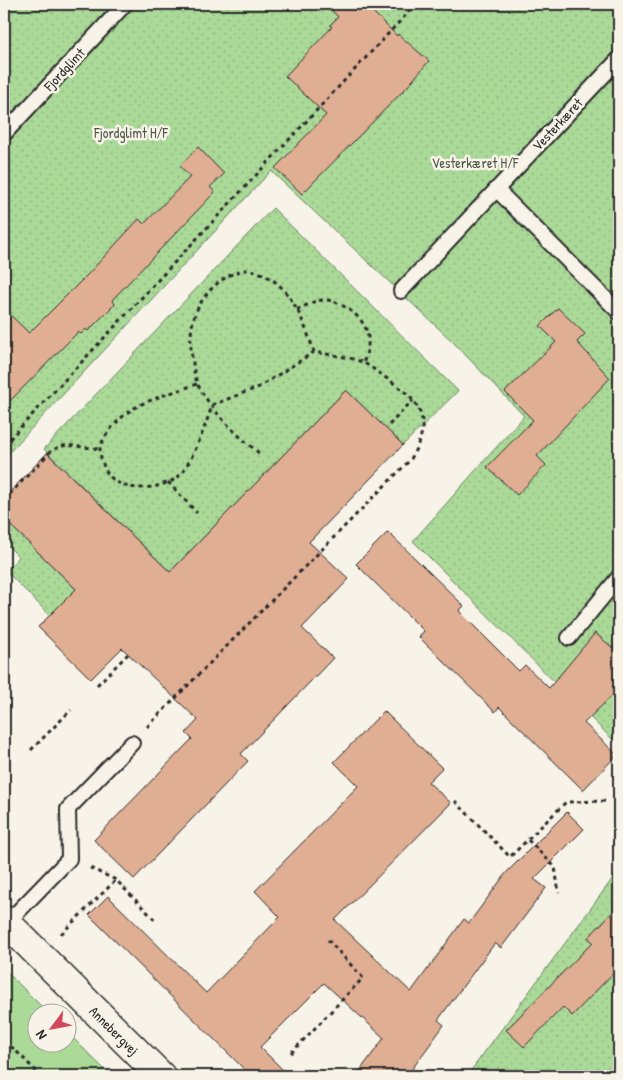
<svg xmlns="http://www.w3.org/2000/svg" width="623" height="1080" font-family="'Patrick Hand',sans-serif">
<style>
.grass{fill:url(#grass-dots);stroke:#6a8262}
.pitch{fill:#aad998;stroke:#6a8262}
.building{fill:#e0ae93;stroke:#2b2b2b}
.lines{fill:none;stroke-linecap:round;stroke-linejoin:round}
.service-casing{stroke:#2b2b2b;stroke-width:18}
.tertiary-casing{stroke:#2b2b2b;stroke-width:31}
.path{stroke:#2b2b2b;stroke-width:3;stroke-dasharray:4 4;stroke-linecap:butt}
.service{stroke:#f7f3e8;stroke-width:14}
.tertiary{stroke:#f7f3e8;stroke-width:28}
.labels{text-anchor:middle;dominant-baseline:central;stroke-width:5;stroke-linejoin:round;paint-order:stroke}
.street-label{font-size:14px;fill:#2b2b2b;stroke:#f7f3e8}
.park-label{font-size:14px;fill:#4b5646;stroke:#f7f3e8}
</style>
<defs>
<pattern id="grass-dots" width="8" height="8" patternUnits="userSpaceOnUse" patternTransform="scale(1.25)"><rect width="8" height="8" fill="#aad998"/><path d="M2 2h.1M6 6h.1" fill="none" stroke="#92ba83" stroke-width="1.8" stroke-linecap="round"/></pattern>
</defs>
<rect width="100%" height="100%" fill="#f7f3e8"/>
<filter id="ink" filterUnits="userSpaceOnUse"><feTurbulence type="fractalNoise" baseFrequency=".02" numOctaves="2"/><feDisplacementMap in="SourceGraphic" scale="10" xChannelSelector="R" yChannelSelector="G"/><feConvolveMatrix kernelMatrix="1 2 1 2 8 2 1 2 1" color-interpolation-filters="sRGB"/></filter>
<g filter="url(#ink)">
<!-- grass -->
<path class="grass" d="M 4,4 L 619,4 L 619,746 L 413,541 L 524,416 L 451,340 L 271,171 L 4,458 Z
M 273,208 L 458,391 L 403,445 L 346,390 L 170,572 L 44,449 Z
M 12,527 L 113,625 L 122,648 L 102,668 L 6,571 L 19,557 L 4,542 L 4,535 Z
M 619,870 L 619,1076 L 467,1076 Z"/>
<!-- pitch -->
<path class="pitch" d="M 4,969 L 47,1012 L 38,1012 L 38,1042 L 68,1042 L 68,1033 L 111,1076 L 4,1076 Z"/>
<!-- building -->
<path class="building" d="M 326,4 L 365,4 L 397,36 L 398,34 L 429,61 L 407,87 L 302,194 L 275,168 L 326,115 L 285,76 L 332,27 L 330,25 L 338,17 Z
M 198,147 L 224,174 L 210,187 L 215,192 L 112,300 L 115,304 L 88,331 L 86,329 L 81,334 L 78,332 L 4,407 L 4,309 L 29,333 L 89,273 L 139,219 L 144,224 L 190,177 L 180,166 Z
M 558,308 L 585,334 L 577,342 L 610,378 L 537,456 L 546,465 L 517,495 L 487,467 L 533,420 L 505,392 L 556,342 L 540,326 Z
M 346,390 L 403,445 L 309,542 L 349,579 L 302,628 L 333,658 L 241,754 L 248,761 L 134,879 L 94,840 L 192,739 L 186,733 L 198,720 L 122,648 L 91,679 L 38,627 L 76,589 L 4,519 L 4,498 L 47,453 L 170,572 Z
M 388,532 L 464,606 L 459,611 L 519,671 L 525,665 L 549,688 L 595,633 L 619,653 L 619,689 L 584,723 L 617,755 L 583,790 L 499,707 L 495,712 L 419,637 L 424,631 L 356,564 Z
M 384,711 L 442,768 L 428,782 L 451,803 L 335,920 L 411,992 L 464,919 L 469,923 L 506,873 L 567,812 L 584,829 L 534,879 L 546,888 L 501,948 L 495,943 L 438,1020 L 444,1025 L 407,1076 L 356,1076 L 384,1038 L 324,983 L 260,1047 L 289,1076 L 251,1076 L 89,915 L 108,896 L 206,993 L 280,917 L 255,891 L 358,786 L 334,762 Z
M 619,905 L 619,967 L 572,1016 L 563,1007 L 524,1047 L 506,1030 L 593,942 L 588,938 Z"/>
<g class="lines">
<defs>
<path id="service" d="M 4,134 L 125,4
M 496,189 L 619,312
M 401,291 L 619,59
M 569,638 L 619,577
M 7,923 L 69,859 L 68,809 L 132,743"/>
<g id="tertiary">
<path id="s1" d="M 4,920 L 161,1076"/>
</g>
</defs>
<!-- service casing -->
<use href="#service" class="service-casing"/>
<!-- tertiary casing -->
<use href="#tertiary" class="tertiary-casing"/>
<!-- path -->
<path class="path" d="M 297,310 C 305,306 313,301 322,300 C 331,299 341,304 348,309 C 369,323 373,340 363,363
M 197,384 C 177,391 155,397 136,407 C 124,413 102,435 100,449 C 100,454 101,460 103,464 C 110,487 135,491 157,486 C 163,484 172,482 178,477 C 191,466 206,424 212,406
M 389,425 L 413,400
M 4,445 L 416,4
M 259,453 C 236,434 212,412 198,385 C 195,379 194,370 193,363 C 190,349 190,335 193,321 C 199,297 220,275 245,270 C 254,269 266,275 273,280 C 295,296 306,328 314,352
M 168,482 L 197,513
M 4,500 L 52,450 L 66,445 L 100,449
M 97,685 L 128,654
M 147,727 L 411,459 C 415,450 421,440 422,430 C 425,402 400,387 380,374 C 375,370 370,366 364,363 C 349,356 330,355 314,352 L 259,387 L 212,405
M 31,750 L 71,710
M 4,778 L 6,776
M 455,801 L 510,857 L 566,802 L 609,801
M 528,840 L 555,867 L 559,893
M 90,868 L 116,880 L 157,922
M 61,934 L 116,880
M 4,1042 L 14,1049 L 41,1076
M 291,1053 L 363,978 L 328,940"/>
<!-- service -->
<use href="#service" class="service"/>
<!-- tertiary -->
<use href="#tertiary" class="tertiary"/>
</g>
</g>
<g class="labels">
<!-- street labels -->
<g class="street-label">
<text transform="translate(64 69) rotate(-47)">Fjordglimt</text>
<text transform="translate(557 124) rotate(-47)">Vesterkæret</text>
<text stroke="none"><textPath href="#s1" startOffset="156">Annebergvej</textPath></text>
</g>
<!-- park labels -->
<g class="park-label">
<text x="131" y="132">Fjordglimt H/F</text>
<text x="475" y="162">Vesterkæret H/F</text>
</g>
</g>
<!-- margin -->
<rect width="623" height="1080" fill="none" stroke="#f7f3e8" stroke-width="20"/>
<rect x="10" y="10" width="603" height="1060" fill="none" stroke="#2b2b2b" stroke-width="2" filter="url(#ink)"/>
<!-- north arrow -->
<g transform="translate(52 1028) rotate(238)"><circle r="24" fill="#f7f3e8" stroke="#a5a39c"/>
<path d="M0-4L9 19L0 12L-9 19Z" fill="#d1495b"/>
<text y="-8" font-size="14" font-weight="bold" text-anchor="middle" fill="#2b2b2b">N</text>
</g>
</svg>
